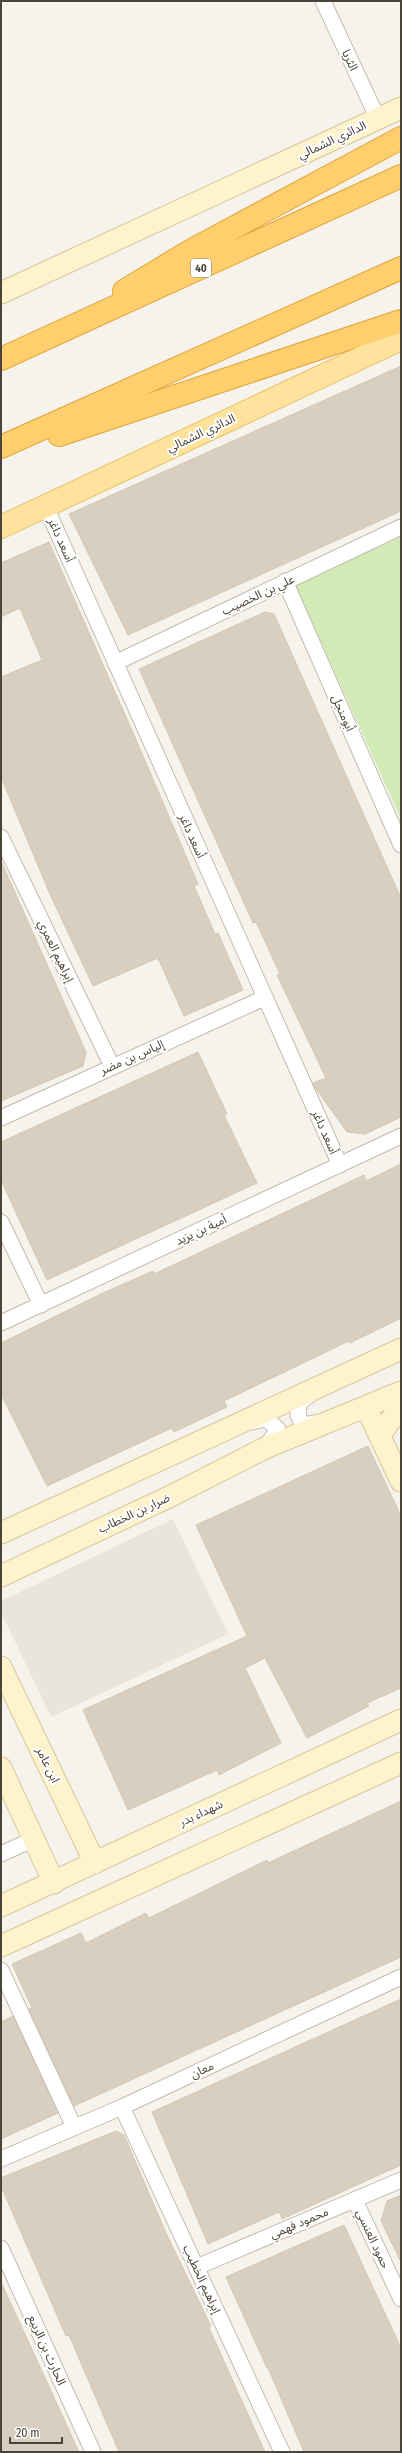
<svg xmlns="http://www.w3.org/2000/svg" width="402" height="2453" font-family="'Fira Sans Condensed','Noto Sans Arabic',sans-serif">
<style>
.residential{fill:#eae5da}
.green{fill:#d2eab5}
.building{fill:#d8cfc1;stroke:#d3c7b4}
.lines{fill:none;stroke-linecap:round;stroke-linejoin:round}
.street-casing{stroke:#c2bbae;stroke-width:17}
.secondary-casing{stroke:#d6c79b;stroke-width:23}
.primary-casing{stroke:#e6c16a;stroke-width:24}
.highway-casing{stroke:#e0a43c;stroke-width:24}
.street{stroke:#fff;stroke-width:15}
.secondary{stroke:#fff3cd;stroke-width:21}
.primary{stroke:#ffe39c;stroke-width:22}
.highway{stroke:#ffcf6e;stroke-width:22}
.labels{text-anchor:middle;dominant-baseline:central;stroke-width:4;stroke-linejoin:round;paint-order:stroke}
.shield{fill:#fff;stroke:#817c74;stroke-width:1}
.shield-label{font-size:11px;font-weight:bold;fill:#4b4439}
.street-label{font-size:12px;fill:#4b4439;stroke:#fff}
</style>
<rect width="100%" height="100%" fill="#f6f3ec"/>
<!-- residential -->
<path class="residential" d="M 173,1519 L 228,1634 L 51,1717 L 1,1612 L 1,1601 Z"/>
<!-- green -->
<path class="green" d="M 401,537 L 401,819 L 295,584 Z"/>
<!-- building -->
<path class="building" d="M 401,366 L 401,511 L 128,635 L 69,514 Z
M 49,542 L 134,735 L 198,884 L 194,886 L 215,934 L 218,933 L 243,990 L 184,1016 L 158,958 L 93,986 L 49,892 L 1,777 L 1,677 L 42,660 L 20,608 L 1,617 L 1,563 Z
M 265,612 L 274,614 L 401,898 L 401,1117 L 365,1134 L 347,1132 L 316,1089 L 313,1083 L 326,1078 L 277,975 L 280,974 L 256,922 L 253,923 L 139,669 Z
M 1,861 L 86,1052 L 83,1066 L 1,1101 Z
M 198,1052 L 227,1114 L 224,1115 L 257,1183 L 47,1280 L 1,1180 L 1,1142 Z
M 401,1164 L 401,1318 L 350,1343 L 349,1341 L 224,1401 L 227,1407 L 174,1432 L 172,1428 L 47,1486 L 1,1394 L 1,1343 L 103,1293 L 153,1271 L 154,1274 L 364,1175 L 366,1181 Z
M 368,1446 L 401,1516 L 401,1688 L 367,1703 L 369,1706 L 307,1738 L 265,1658 L 245,1668 L 281,1743 L 219,1775 L 217,1770 L 128,1810 L 83,1710 L 247,1636 L 196,1525 Z
M 401,1801 L 401,1957 L 74,2106 L 29,2009 L 32,2008 L 12,1964 L 81,1933 L 86,1943 L 146,1913 L 149,1918 L 267,1860 L 268,1863 Z
M 401,1999 L 401,2165 L 282,2219 L 279,2212 L 208,2244 L 152,2112 Z
M 13,2016 L 58,2113 L 1,2139 L 1,2022 Z
M 116,2131 L 124,2135 L 166,2233 L 211,2326 L 209,2328 L 265,2452 L 119,2452 L 69,2335 L 66,2336 L 1,2186 L 3,2177 Z
M 401,2195 L 401,2262 L 381,2221 L 387,2201 Z
M 344,2225 L 401,2348 L 401,2452 L 304,2452 L 268,2368 L 267,2368 L 226,2277 Z
M 1,2282 L 79,2452 L 1,2452 Z"/>
<g class="lines">
<defs>
<path id="street" d="M 323,1 L 378,119
M 46,507 L 340,1165
M 285,581 L 401,845
M 115,663 L 401,527
M 1,837 L 112,1066
M 1,1118 L 264,998
M 1,1222 L 41,1305
M 1,1323 L 401,1136
M 311,1394 L 299,1403 L 298,1415 L 303,1425 L 319,1422
M 251,1422 L 266,1419 L 278,1429 L 265,1448
M 1,1854 L 34,1839
M 1,1970 L 74,2127
M 122,2107 L 282,2452
M 1,2159 L 122,2107 L 401,1977
M 355,2200 L 401,2299
M 1,2248 L 93,2452
M 197,2267 L 401,2180"/>
<path id="secondary" d="M 1,293 L 401,108
M 366,1407 L 401,1481
M 380,1435 L 395,1414 L 401,1415
M 1,1533 L 401,1349
M 1,1576 L 171,1496 L 265,1448 L 401,1392
M 1,1667 L 95,1863
M 1,1768 L 54,1883
M 1,1906 L 401,1720
M 1,1946 L 401,1763"/>
<path id="primary" d="M 1,527 L 401,339"/>
<path id="highway" d="M 124,291 L 190,251 L 401,138
M 1,359 L 401,176
M 59,435 L 401,321
M 1,447 L 401,268"/>
</defs>
<!-- street casing -->
<use href="#street" class="street-casing"/>
<!-- secondary casing -->
<use href="#secondary" class="secondary-casing"/>
<!-- primary casing -->
<use href="#primary" class="primary-casing"/>
<!-- highway casing -->
<use href="#highway" class="highway-casing"/>
<!-- street -->
<use href="#street" class="street"/>
<!-- secondary -->
<use href="#secondary" class="secondary"/>
<!-- primary -->
<use href="#primary" class="primary"/>
<!-- highway -->
<use href="#highway" class="highway"/>
</g>
<g class="labels">
<!-- shield labels -->
<rect class="shield" x="191" y="259" width="20" height="18" rx="3"/>
<g class="shield-label">
<text x="201" y="268">40</text>
</g>
<!-- street labels -->
<g class="street-label">
<text transform="translate(350 60) rotate(65)">الثريا</text>
<text transform="translate(332 140) rotate(-25)">الدائري الشمالي</text>
<text transform="translate(201 433) rotate(-25)">الدائري الشمالي</text>
<text transform="translate(61 540) rotate(66)">أسعد داغر</text>
<text transform="translate(258 595) rotate(-25)">علي بن الخصيب</text>
<text transform="translate(343 713) rotate(66)">أبومنجل</text>
<text transform="translate(192 836) rotate(66)">أسعد داغر</text>
<text transform="translate(56 951) rotate(64)">إبراهيم العمري</text>
<text transform="translate(132 1057) rotate(-24)">إلياس بن مضر</text>
<text transform="translate(325 1132) rotate(66)">أسعد داغر</text>
<text transform="translate(201 1230) rotate(-25)">أمية بن يزيد</text>
<text transform="translate(134 1513) rotate(-25)">ضرار بن الخطاب</text>
<text transform="translate(48 1765) rotate(64)">ابن عامر</text>
<text transform="translate(201 1813) rotate(-25)">شهداء بدر</text>
<text transform="translate(202 2070) rotate(-25)">معان</text>
<text transform="translate(299 2223) rotate(-23)">محمود فهمي</text>
<text transform="translate(373 2239) rotate(65)">حمود العنسي</text>
<text transform="translate(202 2279) rotate(65)">إبراهيم الخطيب</text>
<text transform="translate(47 2350) rotate(66)">الحارث بن الربيع</text>
</g>
</g>
<!-- border -->
<rect width="402" height="2453" fill="none" stroke="#4b4439" stroke-width="4"/>
<!-- scale -->
<path d="M10 2437v6h52v-6" fill="none" stroke="#4b4439" stroke-width="2"/>
<text x="16" y="2437" font-size="12" fill="#4b4439" stroke="#ffffff" stroke-width="3" paint-order="stroke">20 m</text>
</svg>
